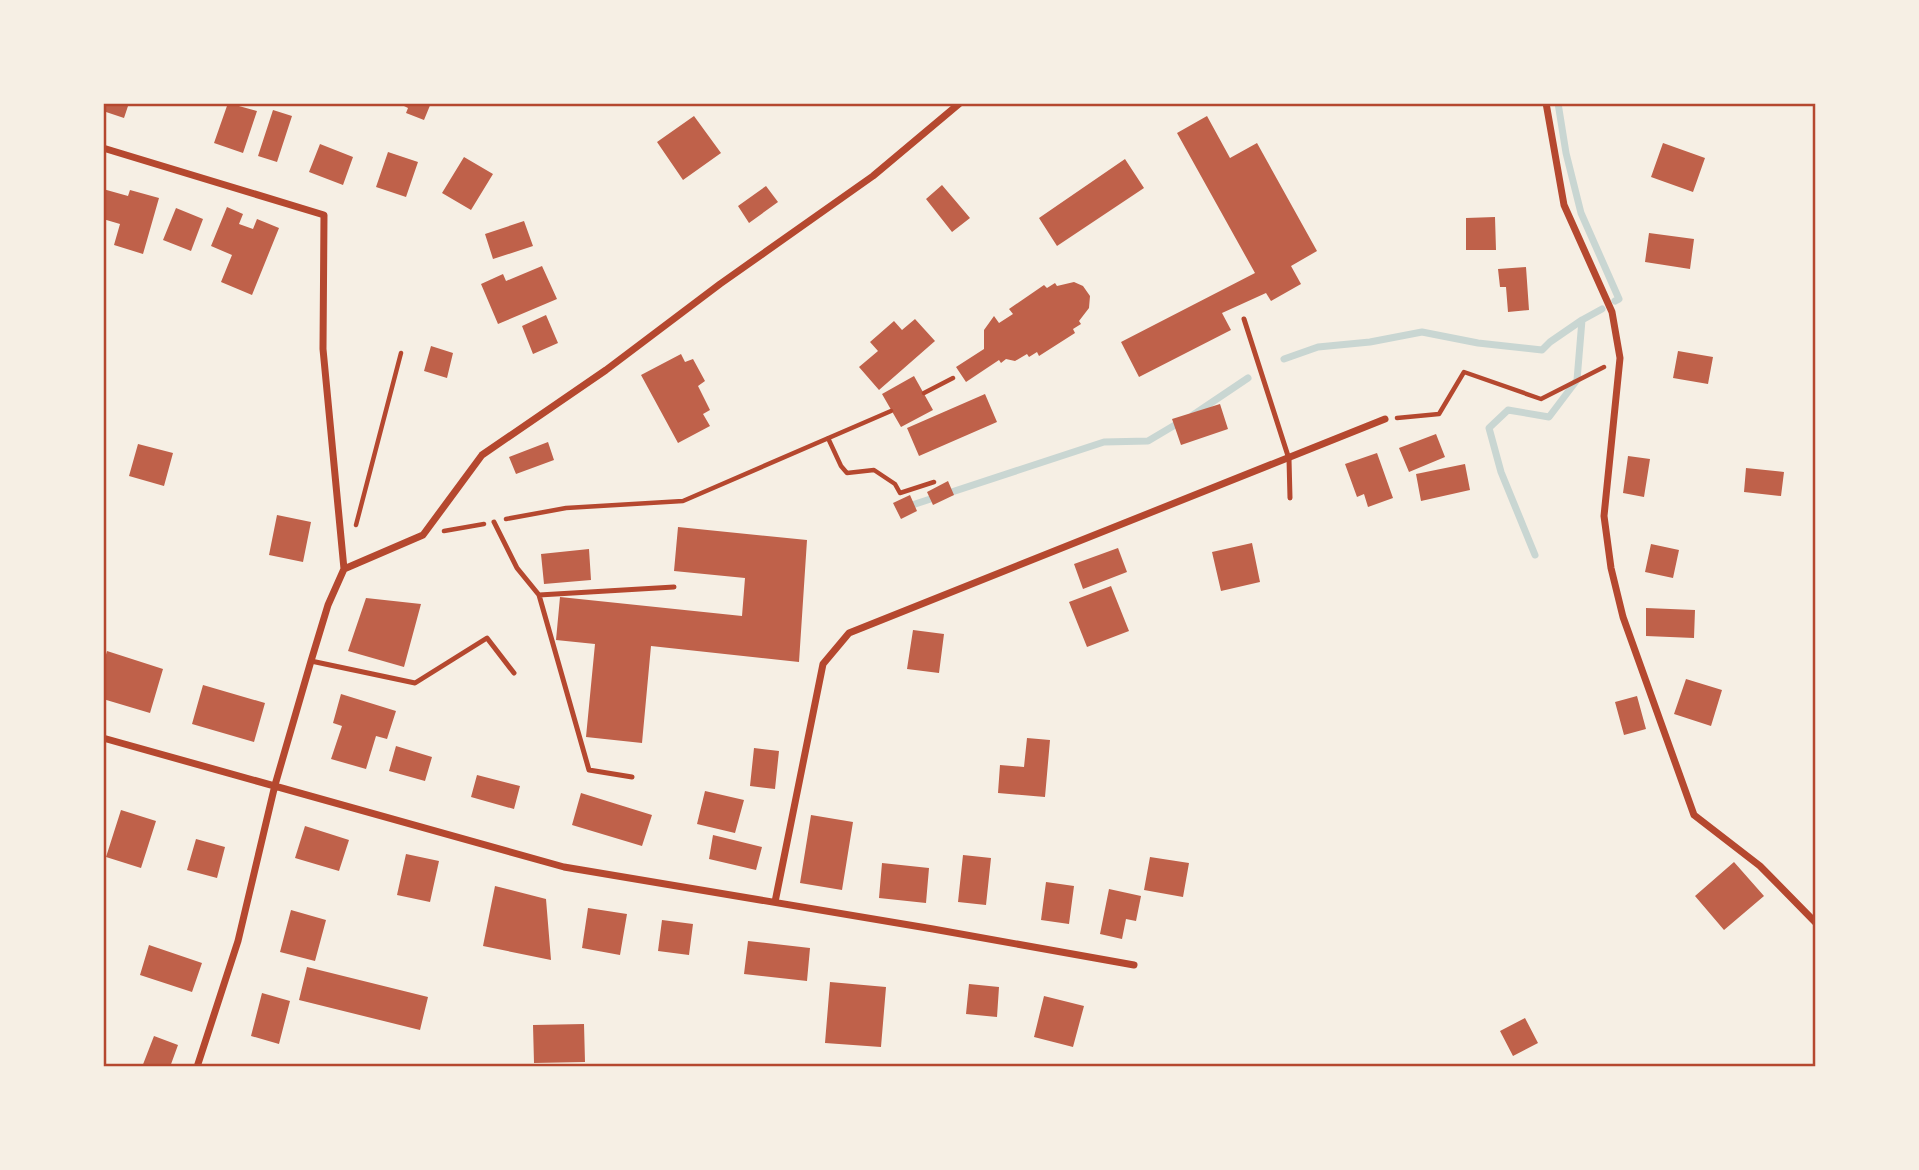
<svg xmlns="http://www.w3.org/2000/svg" width="1919" height="1170" font-family="Helvetica,sans-serif">
<style>
.lines{fill:none;stroke-linecap:round;stroke-linejoin:round}
.stream{stroke:#c9d6d2;stroke-width:7}
.building{fill:#bf614a}
.path{stroke:#b5482f;stroke-width:4.5}
.service{stroke:#b5482f;stroke-width:5}
.minor{stroke:#b5482f;stroke-width:7}
.neatline{fill:none;stroke:#b5482f;stroke-width:2.5}
</style>
<rect width="100%" height="100%" fill="#f6efe4"/>
<g class="lines">
<!-- stream -->
<path class="stream" d="M 1558,103 L 1566,153 L 1581,213 L 1619,299 L 1615,301
M 1284,359 L 1318,347 L 1370,342 L 1422,332 L 1478,343 L 1542,350 L 1550,342 L 1582,320
M 1193,415 L 1248,378
M 906,507 L 1104,442 L 1148,441 L 1180,422
M 1535,555 L 1501,472 L 1489,428 L 1508,410 L 1549,417 L 1577,380 L 1582,320 L 1602,309"/>
</g>
<!-- building -->
<path class="building" d="M 103,103 L 129,103 L 124,118 L 103,111 Z
M 228,103 L 257,111 L 243,153 L 214,143 Z
M 398,103 L 431,103 L 424,120 L 406,113 L 408,108 Z
M 273,110 L 292,116 L 277,162 L 258,156 Z
M 694,116 L 721,153 L 683,180 L 657,142 Z
M 1207,116 L 1230,158 L 1257,143 L 1317,251 L 1291,266 L 1301,284 L 1271,301 L 1266,293 L 1222,313 L 1231,330 L 1139,377 L 1121,342 L 1255,273 L 1177,133 Z
M 1663,143 L 1705,158 L 1693,192 L 1651,177 Z
M 320,144 L 353,157 L 343,185 L 309,172 Z
M 388,152 L 418,162 L 406,197 L 376,187 Z
M 464,157 L 493,174 L 471,210 L 442,193 Z
M 1125,159 L 1144,188 L 1057,246 L 1039,218 Z
M 942,185 L 970,218 L 952,232 L 926,199 Z
M 766,186 L 778,202 L 749,223 L 738,206 Z
M 103,189 L 128,196 L 130,190 L 159,198 L 143,254 L 114,245 L 120,224 L 103,219 Z
M 227,207 L 243,214 L 239,224 L 253,229 L 257,219 L 279,228 L 252,295 L 221,282 L 232,255 L 211,246 Z
M 176,208 L 203,219 L 191,251 L 163,240 Z
M 1495,217 L 1496,250 L 1466,250 L 1466,218 Z
M 524,221 L 533,246 L 493,259 L 485,234 Z
M 1649,233 L 1694,239 L 1690,269 L 1645,262 Z
M 542,266 L 557,299 L 498,324 L 481,284 L 503,274 L 506,281 Z
M 1526,267 L 1529,310 L 1508,312 L 1506,287 L 1500,287 L 1498,269 Z
M 1074,282 L 1083,286 L 1090,296 L 1089,308 L 1079,321 L 1081,324 L 1073,329 L 1075,333 L 1039,356 L 1037,352 L 1029,357 L 1027,354 L 1015,361 L 1006,359 L 1001,363 L 999,360 L 966,382 L 956,367 L 984,349 L 984,330 L 994,316 L 999,323 L 1013,314 L 1009,309 L 1044,285 L 1047,288 L 1055,283 L 1057,286 Z
M 546,315 L 558,343 L 533,354 L 522,326 Z
M 915,319 L 935,341 L 879,390 L 859,367 L 878,351 L 870,342 L 894,321 L 902,330 Z
M 431,346 L 453,353 L 447,378 L 424,371 Z
M 1678,351 L 1713,357 L 1708,384 L 1673,378 Z
M 681,354 L 685,362 L 693,359 L 705,381 L 698,386 L 710,410 L 703,414 L 710,426 L 678,443 L 641,375 Z
M 914,376 L 933,410 L 901,427 L 882,394 Z
M 985,394 L 997,422 L 919,456 L 907,428 Z
M 1220,404 L 1228,429 L 1181,445 L 1172,419 Z
M 1436,434 L 1445,457 L 1409,472 L 1399,448 Z
M 548,442 L 554,460 L 516,474 L 509,457 Z
M 138,444 L 173,453 L 164,486 L 129,476 Z
M 1377,453 L 1393,498 L 1368,507 L 1364,494 L 1357,497 L 1345,464 Z
M 1628,456 L 1650,459 L 1644,497 L 1623,493 Z
M 1465,464 L 1470,490 L 1421,501 L 1416,474 Z
M 1746,468 L 1784,472 L 1781,496 L 1744,492 Z
M 948,481 L 954,495 L 933,505 L 927,492 Z
M 910,495 L 917,511 L 901,519 L 893,503 Z
M 277,515 L 311,522 L 303,562 L 269,555 Z
M 678,527 L 807,540 L 799,662 L 651,646 L 642,743 L 586,737 L 595,644 L 556,640 L 560,597 L 742,616 L 745,578 L 674,571 Z
M 1252,543 L 1260,582 L 1221,591 L 1212,552 Z
M 1651,544 L 1679,550 L 1673,578 L 1645,572 Z
M 1118,548 L 1127,572 L 1083,589 L 1074,564 Z
M 589,549 L 591,580 L 544,584 L 541,554 Z
M 1111,586 L 1129,631 L 1087,647 L 1069,602 Z
M 366,598 L 421,604 L 404,667 L 348,651 Z
M 1646,608 L 1695,610 L 1694,638 L 1646,636 Z
M 913,630 L 944,634 L 939,673 L 907,669 Z
M 107,651 L 163,669 L 150,713 L 103,699 L 103,665 Z
M 1686,679 L 1722,690 L 1711,726 L 1674,714 Z
M 203,685 L 265,703 L 254,742 L 192,724 Z
M 341,694 L 396,711 L 387,739 L 376,736 L 366,769 L 331,759 L 342,726 L 333,723 Z
M 1637,696 L 1646,729 L 1624,735 L 1615,702 Z
M 1027,738 L 1050,740 L 1045,797 L 998,793 L 1000,765 L 1024,767 Z
M 396,746 L 432,757 L 425,781 L 389,771 Z
M 754,748 L 779,751 L 775,789 L 750,786 Z
M 477,775 L 520,786 L 514,809 L 471,797 Z
M 705,791 L 744,800 L 735,833 L 697,824 Z
M 581,793 L 652,815 L 642,846 L 572,825 Z
M 121,810 L 156,821 L 141,868 L 106,857 Z
M 811,815 L 853,822 L 842,890 L 800,883 Z
M 305,826 L 349,840 L 339,871 L 295,858 Z
M 713,835 L 762,847 L 756,870 L 709,859 Z
M 196,839 L 225,847 L 217,878 L 187,870 Z
M 406,854 L 439,861 L 430,902 L 397,895 Z
M 963,855 L 991,858 L 986,905 L 958,902 Z
M 1150,857 L 1189,863 L 1183,897 L 1144,890 Z
M 1734,862 L 1764,896 L 1724,930 L 1695,896 Z
M 882,863 L 929,868 L 926,903 L 879,898 Z
M 1046,882 L 1074,886 L 1069,924 L 1041,920 Z
M 495,886 L 546,899 L 551,960 L 483,946 Z
M 1109,889 L 1141,896 L 1136,921 L 1126,919 L 1122,939 L 1100,934 Z
M 588,908 L 627,914 L 620,955 L 582,948 Z
M 291,910 L 326,920 L 315,961 L 280,952 Z
M 662,920 L 693,924 L 689,955 L 658,951 Z
M 748,941 L 810,948 L 807,981 L 744,974 Z
M 149,945 L 202,963 L 192,992 L 140,975 Z
M 307,967 L 428,997 L 420,1030 L 299,1000 Z
M 830,982 L 886,987 L 881,1047 L 825,1043 Z
M 969,984 L 999,987 L 997,1017 L 966,1014 Z
M 262,993 L 290,1001 L 279,1044 L 251,1036 Z
M 1044,996 L 1084,1006 L 1073,1047 L 1034,1037 Z
M 1525,1018 L 1538,1043 L 1513,1056 L 1500,1031 Z
M 584,1024 L 585,1062 L 534,1063 L 533,1025 Z
M 154,1036 L 178,1045 L 170,1067 L 142,1067 Z"/>
<g class="lines">
<!-- path -->
<path class="path" d="M 924,393 L 953,378
M 1397,418 L 1439,414 L 1464,372 L 1541,399 L 1604,367
M 828,438 L 841,466 L 847,473 L 874,470 L 895,484 L 900,493 L 934,482
M 506,519 L 566,508 L 683,501 L 891,411
M 356,525 L 401,353
M 444,531 L 484,524"/>
<!-- service -->
<path class="service" d="M 1244,319 L 1289,459 L 1290,498
M 494,522 L 517,568 L 539,595 L 674,587
M 539,595 L 589,770 L 632,777
M 311,661 L 415,683 L 487,638 L 514,673"/>
<!-- minor -->
<path class="minor" d="M 1546,103 L 1564,205 L 1612,312 L 1620,358 L 1604,516 L 1611,568 L 1623,617 L 1694,815 L 1760,866 L 1816,923
M 103,148 L 324,215 L 323,349 L 344,569
M 103,738 L 564,867 L 933,929 L 1134,965
M 775,902 L 823,664 L 849,633 L 1385,419
M 197,1067 L 238,941 L 275,785 L 311,661 L 328,605 L 344,569 L 423,535 L 482,455 L 606,370 L 720,284 L 873,176 L 960,103"/>
</g>
<!-- border -->
<rect width="1919" height="1170" fill="none" stroke="#f6efe4" stroke-width="210"/>
<rect x="105" y="105" width="1709" height="960" class="neatline"/>
</svg>
